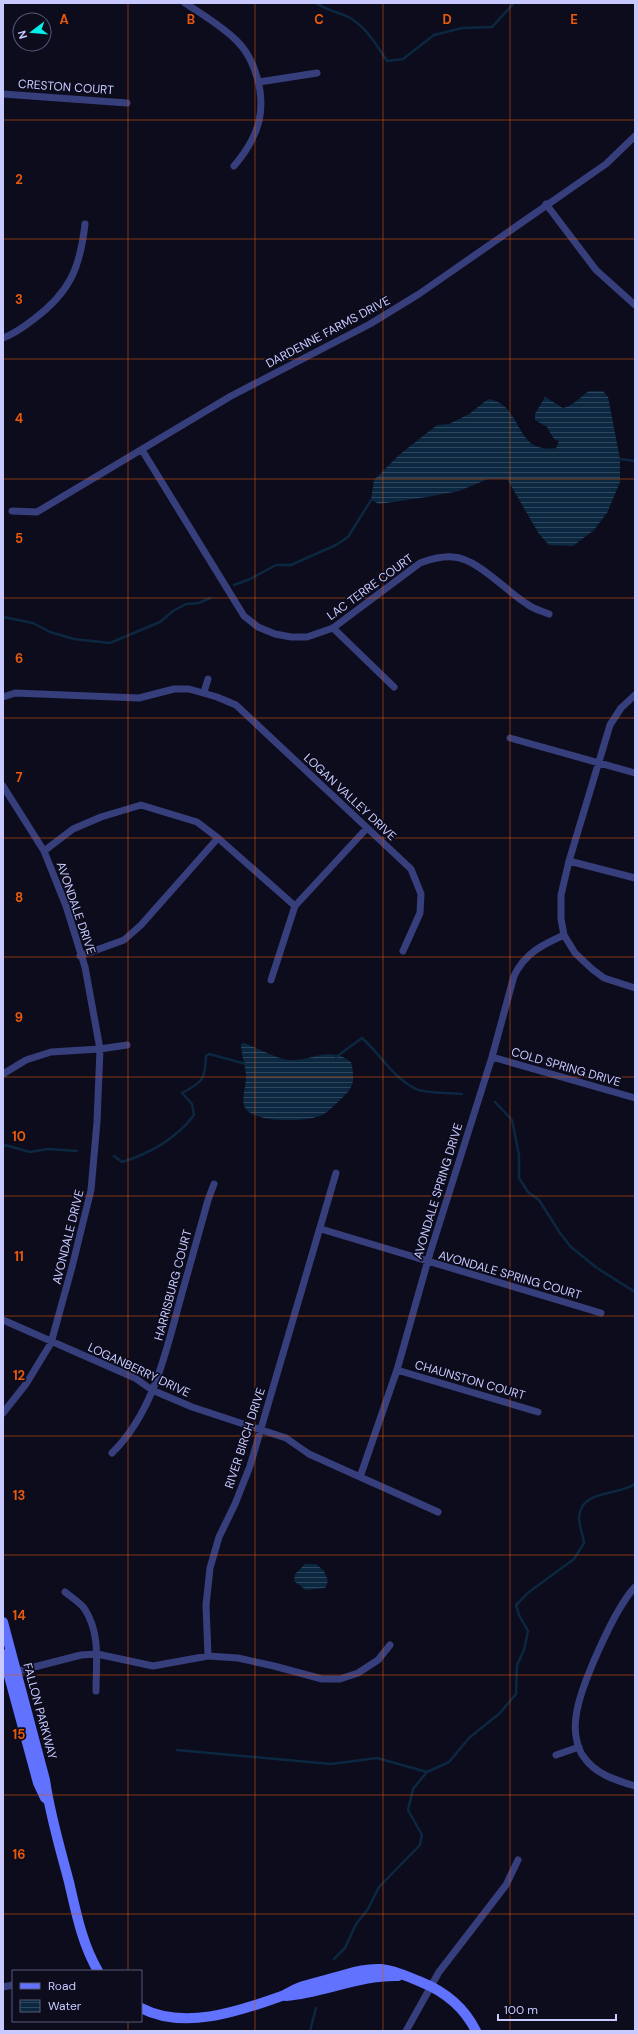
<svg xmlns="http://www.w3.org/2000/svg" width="638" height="2034" font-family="'DM Sans',sans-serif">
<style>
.water{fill:url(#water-rules)}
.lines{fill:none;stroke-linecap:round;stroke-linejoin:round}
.stream{stroke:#0c2841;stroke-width:2.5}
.street{stroke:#373e7c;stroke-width:7}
.secondary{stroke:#6072fe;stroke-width:10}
.grid{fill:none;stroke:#e8590c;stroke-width:1;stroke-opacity:0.55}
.labels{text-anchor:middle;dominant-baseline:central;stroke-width:3.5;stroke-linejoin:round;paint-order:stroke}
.street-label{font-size:12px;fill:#c8caff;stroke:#0c0c1d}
.grid-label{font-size:13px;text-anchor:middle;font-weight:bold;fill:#e8590c;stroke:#0c0c1d;stroke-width:3.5;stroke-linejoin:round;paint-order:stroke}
</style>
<defs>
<pattern id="water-rules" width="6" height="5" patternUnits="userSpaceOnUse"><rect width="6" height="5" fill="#0c2841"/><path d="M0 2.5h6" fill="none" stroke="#2e465e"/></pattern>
</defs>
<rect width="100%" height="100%" fill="#0c0c1d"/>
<!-- water -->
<path class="water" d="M 589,391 L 603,391 L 608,397 L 620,459 L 620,482 L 607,513 L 594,530 L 573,546 L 549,545 L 539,534 L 507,479 L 488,479 L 459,491 L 427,497 L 379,504 L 371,500 L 374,480 L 399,455 L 437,425 L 449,424 L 469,414 L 488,399 C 524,404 513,455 556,448 L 559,441 L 554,439 L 547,427 L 535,420 L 535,414 L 545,397 L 563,408 C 573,406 580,397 589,391 Z
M 244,1043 C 255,1047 278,1059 288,1060 C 312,1062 328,1045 351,1062 C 356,1083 353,1088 338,1102 C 333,1106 329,1111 324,1114 C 310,1123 248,1124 244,1105 C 242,1097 246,1085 246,1077 C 246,1066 241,1055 241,1044 Z
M 305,1564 L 316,1564 L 324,1571 L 328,1581 L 325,1588 L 306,1590 L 294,1581 L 295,1574 Z"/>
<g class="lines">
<!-- stream -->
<path class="stream" d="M 316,3 C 327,11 340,12 350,18 C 367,28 377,46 387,61 L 403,59 L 434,35 L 462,28 L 492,27 L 514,3
M 620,459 L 635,461
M 234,585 L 250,579 L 276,565 L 291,565 L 336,545 L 348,537 L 371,500
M 3,617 L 33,623 L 50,632 L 74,639 L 110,643 L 160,622 L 173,611 L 186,604 L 199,603 L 210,598
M 336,1057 L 362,1038 C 381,1055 393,1078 416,1089 C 423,1093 452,1093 462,1094
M 495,1102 L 512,1120 L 519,1155 L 519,1178 L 528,1192 L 539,1200 L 560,1233 L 571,1247 L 597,1268 L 635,1292
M 3,1147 L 5,1145 L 30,1152 L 48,1149 L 77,1151
M 114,1156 L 122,1162 C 149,1154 177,1138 194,1115 L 192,1104 L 182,1093 C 203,1082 205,1080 206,1056 L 209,1054 L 246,1064
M 177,1750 L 331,1764 L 377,1758 L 427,1772
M 334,1959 L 345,1948 L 356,1924 L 368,1909 L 379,1887 L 420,1845 L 422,1835 L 408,1810 L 413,1789 L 427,1772 L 449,1762 L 469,1738 L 500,1713 L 516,1694 L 517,1665 L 524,1650 L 528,1631 L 519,1615 L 516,1605 L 529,1592 L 574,1559 L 584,1543 C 583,1535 579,1526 579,1518 C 580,1489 618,1496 635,1484
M 310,2031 L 316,2008"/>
<!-- street -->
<path class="street" d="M 185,3 C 203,15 222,26 237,41 C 256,60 265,95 259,121 C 255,138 245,153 234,166
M 259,82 L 317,73
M 3,94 L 127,103
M 546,204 L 596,270 L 635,305
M 3,338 C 14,334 25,326 34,319 C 70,292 80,268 85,224
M 142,450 L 244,616 L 258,627 L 275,634 L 291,637 L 307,637 L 333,628 L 420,563 C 431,559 441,556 453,557 C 477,558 506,591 527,604 C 533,609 542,611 549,614
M 12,511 L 37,512 L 231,396 L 370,324 L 419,294 L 606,164 L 635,136
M 333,628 L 394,687
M 204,692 L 208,679
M 635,695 L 621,708 L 610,725 L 569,861 L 561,895 L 561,919 L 564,935 L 575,953 L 592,969 L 604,978 L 635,988
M 3,697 L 15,693 L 139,698 L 174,689 L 189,689 L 217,697 L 236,705 L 411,869 L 421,894 L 420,913 L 403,951
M 510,738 L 635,773
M 3,786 L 44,851 L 66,906 L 85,967 L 100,1049 L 97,1122 L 91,1190 L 72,1267 L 51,1343 L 26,1384 L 3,1413
M 44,851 L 73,829 L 101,817 L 141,805 L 197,822 L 218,838 L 295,906
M 569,861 L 635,878
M 80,956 L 124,940 L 141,925 L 218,838
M 271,980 L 295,906 L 367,828
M 492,1057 L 635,1098
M 3,1074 L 26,1060 L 51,1052 L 100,1049 L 127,1045
M 321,1229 L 601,1313
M 3,1320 L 135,1378 L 152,1390 L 192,1407 L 286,1438 L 309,1454 L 438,1512
M 397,1370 L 538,1412
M 112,1453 C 152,1414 165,1356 179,1304 C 189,1269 198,1235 208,1200 L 214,1184
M 360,1477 L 397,1370 L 430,1253 L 492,1057 L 514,976 C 525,953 542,945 564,935
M 635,1587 C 615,1608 579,1688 576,1717 C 574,1729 576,1746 583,1756 C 595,1774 615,1780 635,1786
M 65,1592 C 71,1597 79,1602 84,1608 C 101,1633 96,1663 96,1691
M 208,1656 L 206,1605 L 210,1568 L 219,1537 L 235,1504 L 250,1466 L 336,1173
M 3,1675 L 81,1655 L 97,1654 L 153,1666 L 208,1656 L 238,1658 L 274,1666 L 322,1679 L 340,1679 L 358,1673 L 378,1660 L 390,1645
M 556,1755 L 579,1747
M 3,1987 L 13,1985
M 406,2031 L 439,1972 L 506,1885 L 518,1860"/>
<!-- secondary -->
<path class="secondary" d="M 3,1622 L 45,1780 C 50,1815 60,1848 69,1882 C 76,1912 82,1944 98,1971
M 3,1654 L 38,1783 L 45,1798
M 286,1996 C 324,1993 359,1975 398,1976
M 141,2008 C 183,2030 237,2012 279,1997 C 286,1995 292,1990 298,1988 C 310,1983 324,1981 336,1977 C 351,1973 366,1968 381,1969 C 395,1970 408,1977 421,1982 C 446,1992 464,2007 476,2031"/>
</g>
<!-- grid -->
<path class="grid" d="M 128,3 L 128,1971M 255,3 L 255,2031M 383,3 L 383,2031M 510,3 L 510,2031M 3,120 L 635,120M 3,239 L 635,239M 3,359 L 635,359M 3,479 L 635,479M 3,598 L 635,598M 3,718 L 635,718M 3,838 L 635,838M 3,957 L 635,957M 3,1077 L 635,1077M 3,1196 L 635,1196M 3,1316 L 635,1316M 3,1436 L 635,1436M 3,1555 L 635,1555M 3,1675 L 635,1675M 3,1795 L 635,1795M 3,1914 L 635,1914M 128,2021 L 128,2031"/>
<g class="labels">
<!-- street labels -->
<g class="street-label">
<text transform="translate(66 87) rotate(4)">CRESTON COURT</text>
<text transform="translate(328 332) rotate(-28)">DARDENNE FARMS DRIVE</text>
<text transform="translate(370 587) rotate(-36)">LAC TERRE COURT</text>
<text transform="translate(350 797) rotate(43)">LOGAN VALLEY DRIVE</text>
<text transform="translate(76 908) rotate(71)">AVONDALE DRIVE</text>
<text transform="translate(566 1067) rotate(16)">COLD SPRING DRIVE</text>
<text transform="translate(438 1191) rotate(-73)">AVONDALE SPRING DRIVE</text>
<text transform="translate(68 1237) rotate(-76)">AVONDALE DRIVE</text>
<text transform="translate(510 1275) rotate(16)">AVONDALE SPRING COURT</text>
<text transform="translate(173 1285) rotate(-75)">HARRISBURG COURT</text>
<text transform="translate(139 1370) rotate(25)">LOGANBERRY DRIVE</text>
<text transform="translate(470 1380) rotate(16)">CHAUNSTON COURT</text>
<text transform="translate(245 1438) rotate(-72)">RIVER BIRCH DRIVE</text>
<text transform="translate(40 1711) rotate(75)">FALLON PARKWAY</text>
</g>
</g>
<g class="grid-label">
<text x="64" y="24">A</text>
<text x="191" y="24">B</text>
<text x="319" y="24">C</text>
<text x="447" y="24">D</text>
<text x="574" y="24">E</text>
<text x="19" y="184">2</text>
<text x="19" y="304">3</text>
<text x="19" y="423">4</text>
<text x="19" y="543">5</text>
<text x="19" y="663">6</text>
<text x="19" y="782">7</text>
<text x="19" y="902">8</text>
<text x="19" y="1022">9</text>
<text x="19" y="1141">10</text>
<text x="19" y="1261">11</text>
<text x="19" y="1380">12</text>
<text x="19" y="1500">13</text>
<text x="19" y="1620">14</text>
<text x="19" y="1739">15</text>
<text x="19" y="1859">16</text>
</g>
<!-- border -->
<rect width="638" height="2034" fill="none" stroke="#c8caff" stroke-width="8"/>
<!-- legend -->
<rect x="12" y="1970" width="130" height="52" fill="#0c0c1d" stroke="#575877"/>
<rect x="20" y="1983" width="20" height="6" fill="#6072fe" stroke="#575877"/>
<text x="48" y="1990" font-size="12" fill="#c8caff">Road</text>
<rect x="20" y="2000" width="20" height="12" fill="url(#water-rules)" stroke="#575877"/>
<text x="48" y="2010" font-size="12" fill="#c8caff">Water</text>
<!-- north arrow -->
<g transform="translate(32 32) rotate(254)"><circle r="19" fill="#0c0c1d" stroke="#575877"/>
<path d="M0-3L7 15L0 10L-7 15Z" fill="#01f1e8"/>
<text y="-6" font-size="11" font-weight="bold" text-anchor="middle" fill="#c8caff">N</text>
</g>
<!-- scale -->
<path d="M498 2014v6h118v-6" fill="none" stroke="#c8caff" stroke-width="2"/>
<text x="504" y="2014" font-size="12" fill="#c8caff" stroke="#0c0c1d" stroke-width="3" paint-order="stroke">100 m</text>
</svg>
